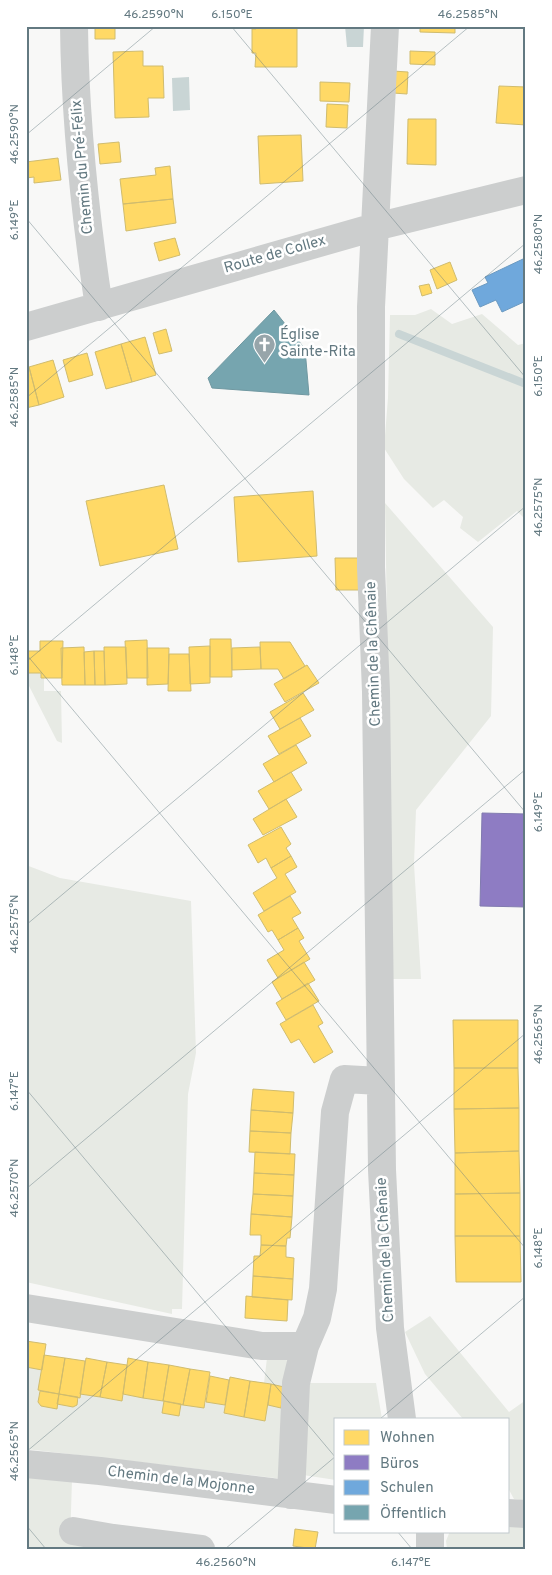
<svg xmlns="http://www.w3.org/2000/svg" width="552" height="1575" font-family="Overpass,sans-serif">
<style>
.green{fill:#e7eae4}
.water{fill:#c9d5d5}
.homes{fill:#ffd966;stroke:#d0bc6e}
.offices{fill:#8e7cc3;stroke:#817baf}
.schools{fill:#6fa8dc;stroke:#6b9ac1}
.public{fill:#76a5af;stroke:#7098a1}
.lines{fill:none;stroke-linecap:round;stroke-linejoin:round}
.stream{stroke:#c9d5d5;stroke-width:8}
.minor{stroke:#cccece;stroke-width:28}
.ticks{fill:none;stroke:#637981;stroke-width:1;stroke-opacity:0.45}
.labels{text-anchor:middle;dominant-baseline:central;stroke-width:5;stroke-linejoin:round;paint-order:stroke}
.street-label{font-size:15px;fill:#637981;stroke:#fff}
.poi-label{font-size:15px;fill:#637981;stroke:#fff;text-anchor:start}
.neatline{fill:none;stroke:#637981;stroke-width:2}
.ticks-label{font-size:12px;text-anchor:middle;fill:#637981}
</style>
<rect width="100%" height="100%" fill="#f8f8f7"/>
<!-- green -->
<path class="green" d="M 431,309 L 452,324 L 482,314 L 518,345 L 526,343 L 526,520 L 517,511 L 478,542 L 460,528 L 463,517 L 444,500 L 433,508 L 404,479 L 384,448 L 388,398 L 390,315 L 415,315 Z
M 385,503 L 493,627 L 491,716 L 416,810 L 414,864 L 421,979 L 393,979 Z
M 26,673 L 41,673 L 41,678 L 44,678 L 44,691 L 61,691 L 62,743 L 57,741 L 26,680 Z
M 26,865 L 60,878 L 191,901 L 196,1053 L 188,1094 L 182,1309 L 172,1309 L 172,1314 L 26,1282 Z
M 430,1316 L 509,1412 L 526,1400 L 526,1501 L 514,1499 L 508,1488 L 508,1419 L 463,1419 L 425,1374 L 405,1332 Z
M 267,1358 L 286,1359 L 289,1364 L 283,1479 L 26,1449 L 26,1367 L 42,1370 L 38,1402 L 41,1406 L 57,1404 L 73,1407 L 77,1405 L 80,1394 L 121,1401 L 123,1394 L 204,1408 L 206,1402 L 225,1405 L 224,1413 L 244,1417 L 250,1381 L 264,1383 Z
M 308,1383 L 376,1383 L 382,1419 L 336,1419 L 336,1480 L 303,1475 Z
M 26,1474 L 72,1480 L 70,1542 L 88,1546 L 90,1549 L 26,1549 Z
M 508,1524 L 526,1525 L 526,1549 L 447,1549 L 446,1541 L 450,1531 L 508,1531 Z"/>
<!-- water -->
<path class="water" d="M 345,26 L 364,26 L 363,47 L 347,47 Z
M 189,77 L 190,110 L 173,111 L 172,78 Z"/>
<!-- homes -->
<path class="homes" d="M 95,26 L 115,26 L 115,39 L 95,39 Z
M 256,26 L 297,26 L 297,67 L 255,67 L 256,53 L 252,53 L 252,29 L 256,29 Z
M 420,26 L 455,26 L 455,33 L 420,32 Z
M 143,51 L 143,66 L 163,66 L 164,98 L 148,98 L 149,117 L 115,118 L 113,52 Z
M 410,51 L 435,52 L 435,65 L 410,64 Z
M 393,71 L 408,72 L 407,94 L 393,93 Z
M 320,82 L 350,83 L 349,102 L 320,101 Z
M 499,86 L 526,87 L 526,125 L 496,123 Z
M 327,104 L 348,105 L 347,128 L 326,127 Z
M 408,119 L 436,119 L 436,165 L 407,164 Z
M 301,135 L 303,181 L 260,184 L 258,136 Z
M 119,142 L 121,162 L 100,164 L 98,144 Z
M 58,158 L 61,180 L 34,183 L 34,177 L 26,178 L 26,162 Z
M 170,166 L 173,199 L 123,204 L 120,179 L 156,175 L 155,168 Z
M 173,199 L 176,223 L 126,231 L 123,204 Z
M 175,238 L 180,255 L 159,261 L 154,243 Z
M 450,262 L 457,280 L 437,289 L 430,270 Z
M 429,284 L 432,293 L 422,296 L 419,286 Z
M 166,329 L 172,351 L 159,354 L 153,333 Z
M 145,337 L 156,375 L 132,382 L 121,344 Z
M 121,344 L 132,382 L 106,389 L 95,352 Z
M 87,353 L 93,375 L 69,382 L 63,360 Z
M 53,360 L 64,397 L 39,405 L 29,367 Z
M 29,367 L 39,405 L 26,408 L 26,368 Z
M 164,485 L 178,549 L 100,566 L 86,501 Z
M 313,491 L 317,556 L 238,562 L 234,497 Z
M 335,558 L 359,558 L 360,590 L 336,590 Z
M 210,639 L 231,639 L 232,677 L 210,677 Z
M 147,640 L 148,678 L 127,678 L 125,641 Z
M 40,641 L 63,641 L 62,678 L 41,678 L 41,673 L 26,673 L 26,651 L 40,651 Z
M 260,642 L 290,642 L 305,666 L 284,679 L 278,669 L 261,669 Z
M 210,646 L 210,683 L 190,684 L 189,647 Z
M 84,647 L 85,685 L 62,685 L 61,648 Z
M 104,647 L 126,647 L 127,684 L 105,685 Z
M 260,647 L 261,669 L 232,670 L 232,648 Z
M 147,648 L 169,648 L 168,684 L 147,685 Z
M 94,651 L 95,685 L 85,685 L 84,652 Z
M 94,651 L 104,651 L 105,685 L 95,685 Z
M 169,654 L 189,654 L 191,691 L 168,691 Z
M 307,665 L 319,683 L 285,702 L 274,684 Z
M 303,693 L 314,710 L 280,729 L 270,712 Z
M 300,718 L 311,736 L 279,754 L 268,736 Z
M 296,745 L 307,763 L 274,782 L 263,764 Z
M 291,772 L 302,790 L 269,809 L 258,791 Z
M 286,799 L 297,817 L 263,835 L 253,819 Z
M 281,827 L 291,844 L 286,848 L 291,856 L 271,868 L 266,858 L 258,863 L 248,845 Z
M 291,856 L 297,867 L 285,874 L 296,892 L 264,911 L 253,893 L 277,878 L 271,868 Z
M 290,896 L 301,913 L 292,918 L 298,928 L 278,940 L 272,930 L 268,932 L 258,915 Z
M 298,928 L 304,938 L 299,941 L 310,959 L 278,978 L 267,960 L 284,950 L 278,940 Z
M 304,962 L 315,980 L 282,999 L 272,982 Z
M 308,983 L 319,1001 L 286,1020 L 276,1003 Z
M 313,1005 L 323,1023 L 318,1026 L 333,1052 L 314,1063 L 299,1039 L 291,1043 L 280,1024 Z
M 453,1020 L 518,1020 L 518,1068 L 454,1068 Z
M 454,1068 L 518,1068 L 519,1108 L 454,1109 Z
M 253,1089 L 294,1092 L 293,1113 L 251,1110 Z
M 519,1108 L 519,1151 L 455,1153 L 454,1109 Z
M 251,1110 L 293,1113 L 291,1133 L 250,1131 Z
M 250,1131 L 291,1133 L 290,1154 L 249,1152 Z
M 519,1151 L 520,1193 L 455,1194 L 455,1153 Z
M 255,1152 L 295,1154 L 294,1175 L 254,1173 Z
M 254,1173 L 294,1175 L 293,1196 L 253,1194 Z
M 520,1193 L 520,1236 L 455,1236 L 455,1194 Z
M 253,1194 L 293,1196 L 292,1217 L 251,1214 Z
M 251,1214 L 292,1217 L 290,1238 L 287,1238 L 286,1246 L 261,1245 L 261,1235 L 250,1235 Z
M 455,1236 L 520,1236 L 521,1282 L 456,1282 Z
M 261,1245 L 286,1246 L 286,1257 L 294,1258 L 293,1279 L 253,1276 L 254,1256 L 260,1256 Z
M 253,1276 L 293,1279 L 292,1300 L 252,1297 Z
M 246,1296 L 288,1300 L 287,1321 L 245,1318 Z
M 26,1341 L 46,1344 L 42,1370 L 26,1367 Z
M 44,1355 L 65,1358 L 59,1394 L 38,1390 Z
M 65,1358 L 85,1361 L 80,1398 L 59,1394 Z
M 86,1358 L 107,1362 L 100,1397 L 80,1394 Z
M 128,1358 L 148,1362 L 143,1398 L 123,1394 Z
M 107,1362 L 127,1365 L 122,1401 L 100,1397 Z
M 148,1362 L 169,1365 L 163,1401 L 143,1398 Z
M 169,1365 L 190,1369 L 183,1405 L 163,1401 Z
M 190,1369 L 210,1372 L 204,1408 L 183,1405 Z
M 210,1376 L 229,1380 L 225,1405 L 206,1402 Z
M 230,1377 L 250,1381 L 244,1417 L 224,1413 Z
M 250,1381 L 271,1384 L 265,1421 L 244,1417 Z
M 271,1384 L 284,1387 L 281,1408 L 268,1405 Z
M 40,1391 L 59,1394 L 57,1409 L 41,1406 L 38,1402 Z
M 59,1394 L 78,1397 L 77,1405 L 73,1407 L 57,1404 Z
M 164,1401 L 181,1404 L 179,1416 L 162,1413 Z
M 295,1529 L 318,1532 L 315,1549 L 293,1546 Z"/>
<!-- offices -->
<path class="offices" d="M 482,813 L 526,814 L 526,907 L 480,906 Z"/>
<!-- schools -->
<path class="schools" d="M 523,259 L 526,264 L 526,301 L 502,312 L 496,300 L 480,307 L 472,290 L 488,283 L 485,277 Z"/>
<!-- public -->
<path class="public" d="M 274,310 L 305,349 L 309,395 L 212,388 L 208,378 Z"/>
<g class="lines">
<!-- stream -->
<path class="stream" d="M 399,334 L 526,384"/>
<!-- minor -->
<path class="minor" d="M 74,26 C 75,120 85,214 99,307
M 385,26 L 371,307 L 371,567 L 376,692 L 382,1170 L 390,1328 L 402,1419
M 26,327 L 375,227 L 526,190
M 26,1308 L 262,1346 L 305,1346
M 26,1464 L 100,1471 L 336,1500
M 291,1495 L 296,1383 L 305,1346 L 317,1318 L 323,1289 L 335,1112 L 344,1079 L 380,1081
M 508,1513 L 526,1514
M 73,1531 L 113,1538
M 109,1549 L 113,1538 L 201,1549
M 430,1549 L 430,1531"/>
</g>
<!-- ticks -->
<path class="ticks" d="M 231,26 L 526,378M 26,135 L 156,26M 26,218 L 526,813M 26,398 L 470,26M 26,654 L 526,1249M 26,662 L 526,243M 26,925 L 526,506M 26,1089 L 336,1458M 26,1189 L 526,769M 380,1419 L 526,1296M 26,1452 L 526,1033M 26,1525 L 46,1549M 397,1531 L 412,1549M 225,1549 L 336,1456"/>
<!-- icons -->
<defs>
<symbol id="church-pin" viewBox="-11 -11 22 30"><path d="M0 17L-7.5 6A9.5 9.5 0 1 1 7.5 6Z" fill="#97a5aa" stroke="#fff"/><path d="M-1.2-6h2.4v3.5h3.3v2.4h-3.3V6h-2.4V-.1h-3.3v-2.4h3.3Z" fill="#fff"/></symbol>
</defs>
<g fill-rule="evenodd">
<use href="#church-pin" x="252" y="332" width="25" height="34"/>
</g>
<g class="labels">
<!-- street labels -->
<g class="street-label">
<text transform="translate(83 167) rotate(-95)">Chemin du Pré-Félix</text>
<text transform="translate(275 255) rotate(-16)">Route de Collex</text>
<text transform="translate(374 654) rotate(-92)">Chemin de la Chênaie</text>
<text transform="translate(386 1250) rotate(-93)">Chemin de la Chênaie</text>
<text transform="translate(181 1481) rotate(7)">Chemin de la Mojonne</text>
</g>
<!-- poi labels -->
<g class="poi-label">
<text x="280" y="335">Église<tspan x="280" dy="17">Sainte-Rita</tspan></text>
</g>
</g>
<!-- border -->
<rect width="552" height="1575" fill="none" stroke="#ffffff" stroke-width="55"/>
<!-- legend -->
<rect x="334" y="1418" width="175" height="115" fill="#ffffff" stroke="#c1c9cd"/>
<rect x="344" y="1430" width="25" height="15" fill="#ffd966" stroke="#c1c9cd"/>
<text x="380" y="1442" font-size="15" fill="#637981">Wohnen</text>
<rect x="344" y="1455" width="25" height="15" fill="#8e7cc3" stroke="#c1c9cd"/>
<text x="380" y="1468" font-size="15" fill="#637981">Büros</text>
<rect x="344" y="1480" width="25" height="15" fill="#6fa8dc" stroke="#c1c9cd"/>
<text x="380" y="1492" font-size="15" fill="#637981">Schulen</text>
<rect x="344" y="1505" width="25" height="15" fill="#76a5af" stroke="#c1c9cd"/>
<text x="380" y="1518" font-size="15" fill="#637981">Öffentlich</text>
<rect x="28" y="28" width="496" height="1520" class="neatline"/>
<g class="ticks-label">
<text x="154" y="18">46.2590°N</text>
<text x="232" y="18">6.150°E</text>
<text x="468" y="18">46.2585°N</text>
<text transform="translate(14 134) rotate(-90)" y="4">46.2590°N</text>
<text transform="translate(14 220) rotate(-90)" y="4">6.149°E</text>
<text transform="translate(538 244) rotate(-90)" y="4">46.2580°N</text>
<text transform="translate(538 376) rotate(-90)" y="4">6.150°E</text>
<text transform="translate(14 397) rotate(-90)" y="4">46.2585°N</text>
<text transform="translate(538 507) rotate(-90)" y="4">46.2575°N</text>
<text transform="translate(14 655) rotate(-90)" y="4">6.148°E</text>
<text transform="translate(538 812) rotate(-90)" y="4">6.149°E</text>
<text transform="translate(14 924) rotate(-90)" y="4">46.2575°N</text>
<text transform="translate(538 1034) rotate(-90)" y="4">46.2565°N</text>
<text transform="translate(14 1091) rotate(-90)" y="4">6.147°E</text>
<text transform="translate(14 1188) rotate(-90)" y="4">46.2570°N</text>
<text transform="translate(538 1248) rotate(-90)" y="4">6.148°E</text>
<text transform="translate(14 1451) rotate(-90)" y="4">46.2565°N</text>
<text x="226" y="1566">46.2560°N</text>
<text x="411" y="1566">6.147°E</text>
</g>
</svg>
